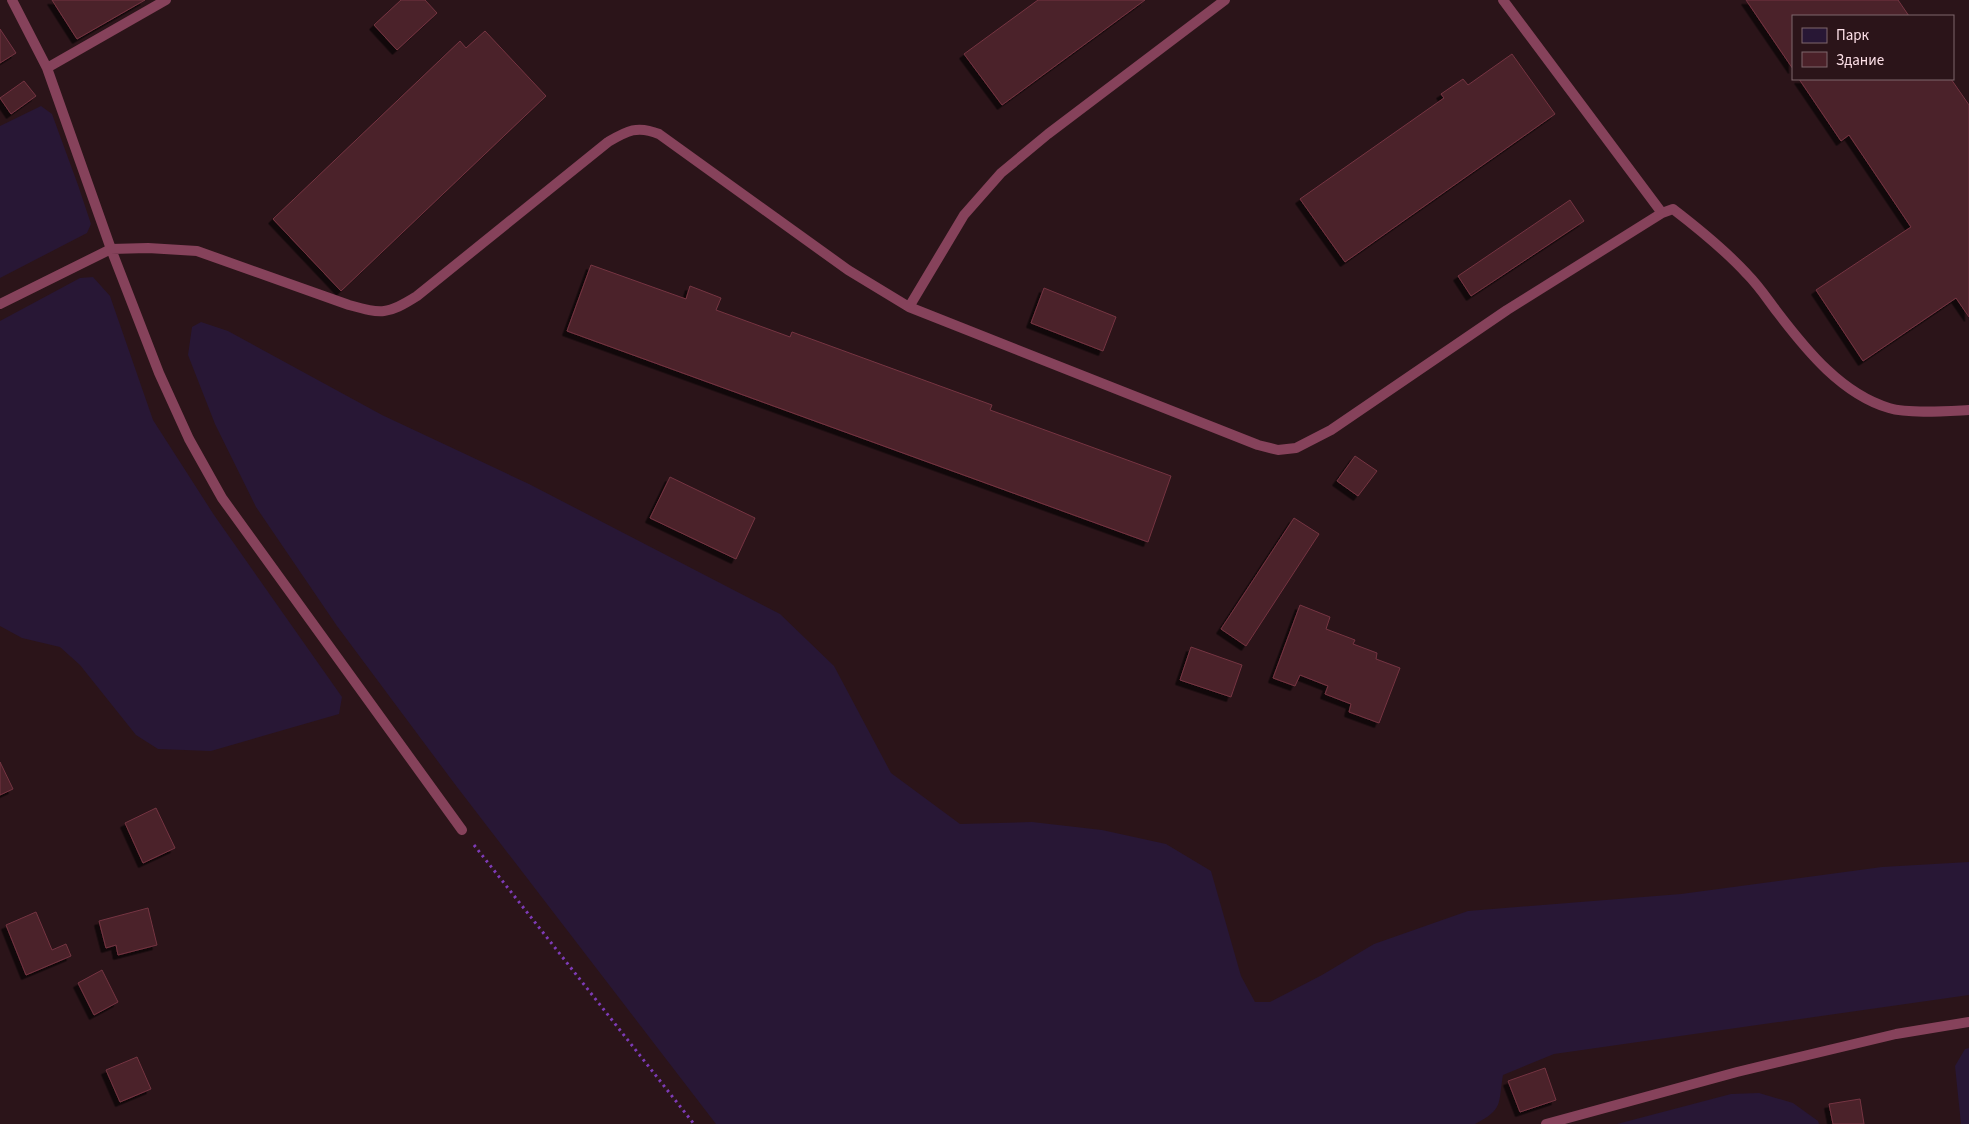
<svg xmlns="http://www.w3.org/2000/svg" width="1969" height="1124" font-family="'Source Sans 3',sans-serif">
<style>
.green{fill:#281735}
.building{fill:#4b2129;stroke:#753542;filter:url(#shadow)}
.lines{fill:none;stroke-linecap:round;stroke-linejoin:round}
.path{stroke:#7d3bb6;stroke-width:3;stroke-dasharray:2.5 4;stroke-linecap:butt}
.lane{stroke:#86425b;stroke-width:10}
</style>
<defs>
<filter id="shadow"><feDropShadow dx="-4.5" dy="4.5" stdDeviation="0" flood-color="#0009"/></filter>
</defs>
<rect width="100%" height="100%" fill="#2b1419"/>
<!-- green -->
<path class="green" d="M 41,106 L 52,114 L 78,185 L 91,224 L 87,233 L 0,278 L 0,126 Z
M 93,277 L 110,296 L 153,420 L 214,515 L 342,697 L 339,714 L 211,751 L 158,749 L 136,735 L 80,665 L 60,647 L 22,638 L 0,626 L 0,321 L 80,278 Z
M 201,322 L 228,331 L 382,415 L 529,484 L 780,614 L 834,666 L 891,773 L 960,824 L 1032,822 L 1102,830 L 1166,844 L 1211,871 L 1241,976 L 1255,1002 L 1270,1002 L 1322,975 L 1374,944 L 1468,911 L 1681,894 L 1882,867 L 1969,862 L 1969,995 L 1554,1054 L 1503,1075 C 1498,1104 1504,1109 1475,1124 L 716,1124 L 454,783 L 337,626 L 256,507 L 215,424 L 188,355 L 192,327 Z
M 1969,1048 L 1969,1124 L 1961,1124 L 1955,1066 L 1965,1049 Z
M 1759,1093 L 1793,1103 L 1818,1121 L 1819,1124 L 1617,1124 L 1731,1094 Z"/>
<!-- building -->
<path class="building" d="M 52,0 L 145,0 L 77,39 Z
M 401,0 L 425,0 L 437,13 L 397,50 L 374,25 Z
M 1038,0 L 1145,0 L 1002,105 L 964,54 Z
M 1746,0 L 1898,0 L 1909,16 L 1793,16 L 1793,69 Z
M 0,29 L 16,53 L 0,63 Z
M 485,31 L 546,96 L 341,291 L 273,219 L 460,41 L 466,48 Z
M 1512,54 L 1555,114 L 1345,262 L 1300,199 L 1444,98 L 1441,94 L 1463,79 L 1468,85 Z
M 1799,79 L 1951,79 L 1969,105 L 1969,317 L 1956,298 L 1863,361 L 1816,290 L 1911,227 L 1849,135 L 1841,141 Z
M 24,81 L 36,96 L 11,114 L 0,98 Z
M 1570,200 L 1584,221 L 1471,296 L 1458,276 Z
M 591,265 L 686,299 L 690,286 L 721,298 L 716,310 L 790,337 L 792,332 L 992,405 L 990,410 L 1171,476 L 1148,542 L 567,331 Z
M 1044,288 L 1116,317 L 1103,351 L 1031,323 Z
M 1355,456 L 1377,471 L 1358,496 L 1337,481 Z
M 670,477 L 755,518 L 736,559 L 650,518 Z
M 1294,518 L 1319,534 L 1246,646 L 1221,629 Z
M 1300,605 L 1330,617 L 1326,629 L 1355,640 L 1353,644 L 1377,653 L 1376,659 L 1400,668 L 1379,723 L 1349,712 L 1351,704 L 1325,694 L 1328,686 L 1300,675 L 1295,686 L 1273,678 Z
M 1191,647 L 1242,665 L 1231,697 L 1180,680 Z
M 0,762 L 13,789 L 0,795 Z
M 156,808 L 175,848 L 143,863 L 125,823 Z
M 148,908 L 157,945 L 118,955 L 116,945 L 106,948 L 99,921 Z
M 36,912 L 52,950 L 66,944 L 71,956 L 26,975 L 6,925 Z
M 102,970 L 118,1002 L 94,1015 L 78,983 Z
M 137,1057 L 151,1089 L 120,1102 L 106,1070 Z
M 1545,1068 L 1556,1100 L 1520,1112 L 1508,1081 Z
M 1860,1099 L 1864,1124 L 1833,1124 L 1829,1104 Z"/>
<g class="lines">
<!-- path -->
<path class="path" d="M 474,845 L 694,1124"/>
<!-- lane -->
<path class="lane" d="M 12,0 L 47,68 L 111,249 L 159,373 L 189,439 L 222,498 L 462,830
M 1503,0 L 1662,213 L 1673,209 C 1699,229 1725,250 1747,274 C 1759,286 1768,300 1778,313 C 1807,351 1842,394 1889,408 C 1908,414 1948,411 1969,410
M 47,68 L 166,0
M 0,304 L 111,249 L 148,248 L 197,251 L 349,305 C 382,314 387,315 417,296 L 608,142 C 627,131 637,125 659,134 L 848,270 L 909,307 L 1258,445 L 1278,450 L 1296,448 L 1331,430 L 1507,310 L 1662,213
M 909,307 L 964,215 L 1001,173 L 1048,134 L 1225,0
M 1546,1124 L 1737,1072 L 1896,1034 L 1969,1022"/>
</g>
<!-- legend -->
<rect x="1792" y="15" width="162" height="65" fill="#2b1419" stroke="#7f666c"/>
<rect x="1802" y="28" width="25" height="15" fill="#281735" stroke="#7f666c"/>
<text x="1836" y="40" font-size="15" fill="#fde0e8">Парк</text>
<rect x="1802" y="52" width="25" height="15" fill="#4b2129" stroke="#7f666c"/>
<text x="1836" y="65" font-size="15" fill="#fde0e8">Здание</text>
</svg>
